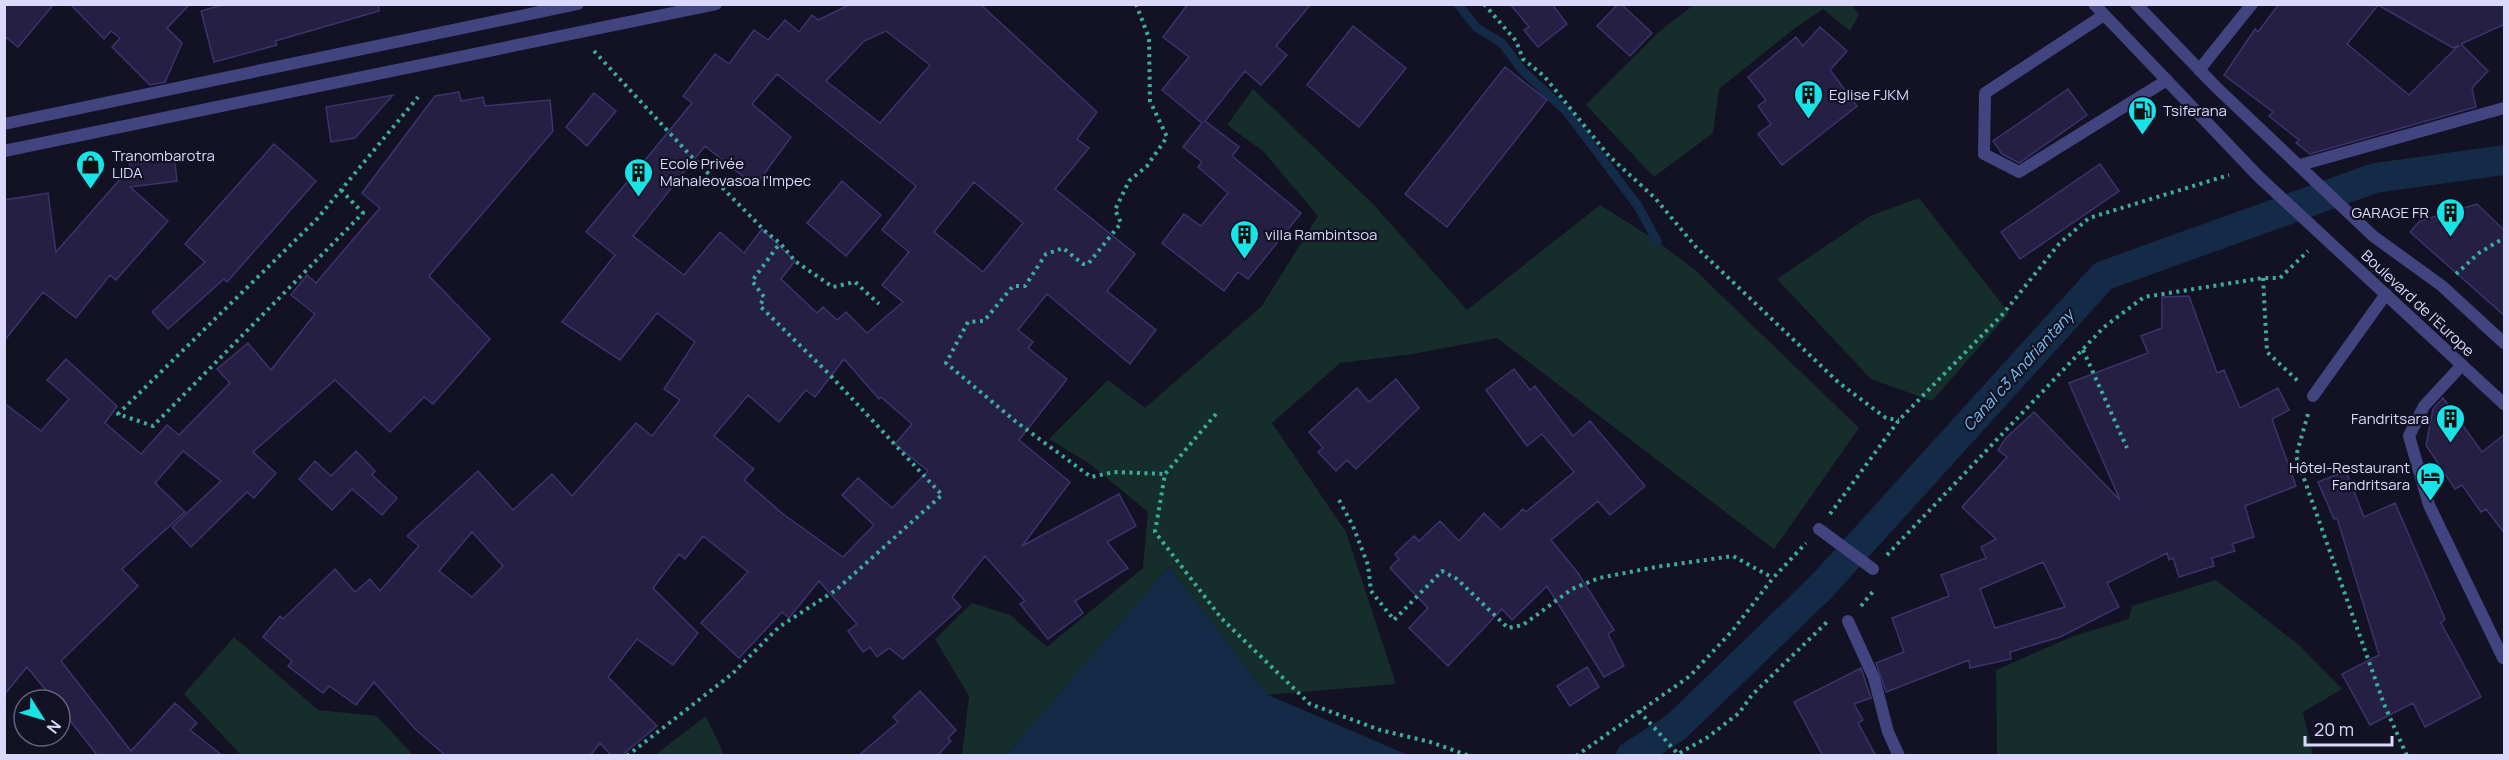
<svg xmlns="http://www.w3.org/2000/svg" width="2509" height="760" font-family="Manrope,sans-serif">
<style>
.green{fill:#152e2b}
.water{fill:#132b46}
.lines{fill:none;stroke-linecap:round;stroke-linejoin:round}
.stream{stroke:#132b46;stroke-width:9}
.canal{stroke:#132b46;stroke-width:30}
.building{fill:#241f43;stroke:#3a346d;stroke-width:1.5;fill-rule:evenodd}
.path{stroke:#3cac9c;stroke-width:4;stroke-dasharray:3 4.5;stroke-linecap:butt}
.service{stroke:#41447f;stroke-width:12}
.pedestrian{stroke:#41447f;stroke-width:12}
.minor{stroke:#41447f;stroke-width:12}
.tertiary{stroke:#41447f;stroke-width:12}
.labels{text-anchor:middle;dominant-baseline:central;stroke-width:4.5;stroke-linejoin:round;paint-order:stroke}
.poi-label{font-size:15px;fill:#dad9fb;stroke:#131124;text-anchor:start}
.street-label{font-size:15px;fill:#dad9fb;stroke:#131124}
.water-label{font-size:16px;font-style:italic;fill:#71c0f1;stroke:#131124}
</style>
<rect width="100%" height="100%" fill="#131124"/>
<!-- green -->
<path class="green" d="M 1695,4 L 1852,5 L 1859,15 L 1850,31 L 1823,9 L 1795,28 L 1719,89 L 1713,133 L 1654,177 L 1586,105 L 1660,31 Z
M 1253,89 L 1374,205 L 1467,310 L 1600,205 L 1657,241 L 1695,270 L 1859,428 L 1774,549 L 1497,338 L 1413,354 L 1340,363 L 1272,423 L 1346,532 L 1396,684 L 1268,695 L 1169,567 L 1006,755 L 962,755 L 969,696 L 935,639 L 972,603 L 1010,615 L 1047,647 L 1143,568 L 1148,512 L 1090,464 L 1049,439 L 1108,380 L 1145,408 L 1261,307 L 1318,216 L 1263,151 L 1227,125 Z
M 1919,198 L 2009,313 L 1932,401 L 1871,379 L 1777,279 L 1870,216 Z
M 2216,580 L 2299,645 L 2342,689 L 2303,712 L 2313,755 L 1997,755 L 1996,670 L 2071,637 L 2129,619 L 2132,606 Z
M 234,637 L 318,710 L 377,716 L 413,755 L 241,755 L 184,694 Z
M 706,716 L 724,755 L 655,755 Z"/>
<!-- water -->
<path class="water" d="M 1169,567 L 1268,695 L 1408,755 L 1006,755 Z"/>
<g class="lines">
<!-- stream -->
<path class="stream" d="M 1458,4 L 1477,28 L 1502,43 L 1522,70 L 1567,112 L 1638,206 L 1657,241"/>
<!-- canal -->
<path class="canal" d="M 1631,756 L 1676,727 L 1821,587 L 2103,276 L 2375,178 L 2504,160"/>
</g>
<!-- building -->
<path class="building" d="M 4,4 L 54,4 L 18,47 L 4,36 Z
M 70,4 L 190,4 L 167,28 L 182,43 L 165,82 L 150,85 L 112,47 L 120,38 L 111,31 L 104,39 Z
M 225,4 L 378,4 L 379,11 L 275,41 L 277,45 L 214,62 L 201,11 Z
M 851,4 L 980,4 L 1097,112 L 1077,139 L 1089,148 L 1055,189 L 1135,254 L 1107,291 L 1156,330 L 1130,364 L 1047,294 L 1018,330 L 1033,342 L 1028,348 L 1067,379 L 1019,440 L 1070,482 L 1022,546 L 1119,494 L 1136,526 L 1107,542 L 1128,568 L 1075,601 L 1083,613 L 1048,639 L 1020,604 L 1025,601 L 985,556 L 952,597 L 961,607 L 903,659 L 889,648 L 877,657 L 870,647 L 863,652 L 848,631 L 857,624 L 819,581 L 789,618 L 782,612 L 739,658 L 701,623 L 748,572 L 703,536 L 685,559 L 679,554 L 653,588 L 698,633 L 673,665 L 637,639 L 608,677 L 657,726 L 621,756 L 612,756 L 600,743 L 590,756 L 446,756 L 415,729 L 374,682 L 356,705 L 329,686 L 323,693 L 288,666 L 292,661 L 263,637 L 280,616 L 283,619 L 335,569 L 355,592 L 370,579 L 380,591 L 419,546 L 407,536 L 478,471 L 513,510 L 552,474 L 572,496 L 636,423 L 652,436 L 680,400 L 664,389 L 695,342 L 657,313 L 620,360 L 562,322 L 615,255 L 586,232 L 692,103 L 683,96 L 715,54 L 729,64 L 754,30 L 768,40 L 785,20 L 799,32 L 812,15 L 818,20 ZM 886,31 L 930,65 L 880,123 L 826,81 L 864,41 ZM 777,74 L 916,186 L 882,230 L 909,252 L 882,285 L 903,302 L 867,333 L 846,312 L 837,320 L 823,307 L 817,313 L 781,279 L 795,261 L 762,229 L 744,253 L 720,232 L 684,275 L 633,236 L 705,146 L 755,186 L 791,137 L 752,104 ZM 974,182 L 1023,223 L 983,272 L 934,232 ZM 844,359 L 879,399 L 881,397 L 912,424 L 895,444 L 928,471 L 892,508 L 858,478 L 842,495 L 874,525 L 843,557 L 783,514 L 744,480 L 754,469 L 714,436 L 748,395 L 779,422 L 806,390 L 815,397 ZM 472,532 L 503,566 L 472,597 L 439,571 Z
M 1188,4 L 1311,4 L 1276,46 L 1287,55 L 1261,85 L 1245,71 L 1205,121 L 1239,147 L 1232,156 L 1301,213 L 1248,279 L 1238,272 L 1224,291 L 1162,243 L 1184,214 L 1201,226 L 1228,193 L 1198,167 L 1202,162 L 1183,147 L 1202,123 L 1162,90 L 1189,57 L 1163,37 Z
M 1510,4 L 1552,4 L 1567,24 L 1538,47 L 1524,30 L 1529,27 Z
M 1618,4 L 1621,4 L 1652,33 L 1630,56 L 1597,26 Z
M 2279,4 L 2505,4 L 2505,24 L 2461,44 L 2488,71 L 2472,88 L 2476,107 L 2310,154 L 2296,143 L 2299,140 L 2269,116 L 2273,112 L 2224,75 L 2255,29 L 2258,32 ZM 2378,5 L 2453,48 L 2459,45 L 2409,95 L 2347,44 Z
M 1353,26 L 1406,68 L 1359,127 L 1307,85 Z
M 1820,27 L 1847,51 L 1830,70 L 1857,106 L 1782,165 L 1758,134 L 1771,124 L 1758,106 L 1766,100 L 1748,77 L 1796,37 L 1803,46 Z
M 1505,67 L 1547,100 L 1447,227 L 1405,194 Z
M 2068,89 L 2087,115 L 2019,163 L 2002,154 L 1993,141 Z
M 459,92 L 461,101 L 483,97 L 485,106 L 550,100 L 553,131 L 429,276 L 490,339 L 433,404 L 424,397 L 390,432 L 335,380 L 253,452 L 276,473 L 254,498 L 247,492 L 191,547 L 172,527 L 221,481 L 183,451 L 155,483 L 185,512 L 122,569 L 138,586 L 61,661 L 131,751 L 175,703 L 197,723 L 190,730 L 223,756 L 98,756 L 60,708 L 60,700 L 54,700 L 27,667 L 4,695 L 4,403 L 41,431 L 69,399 L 47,380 L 66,359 L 117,406 L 105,423 L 141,454 L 167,425 L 179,435 L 230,383 L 217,369 L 248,343 L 271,370 L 315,314 L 291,295 L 307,275 L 316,283 L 380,208 L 362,193 L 435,96 Z
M 594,93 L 616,111 L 587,146 L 566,127 Z
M 393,95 L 355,138 L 331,142 L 326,107 Z
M 274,144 L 316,181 L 227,282 L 224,279 L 168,329 L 152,312 L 205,262 L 185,244 Z
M 174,154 L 177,181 L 130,187 L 168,221 L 116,280 L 110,275 L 76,318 L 43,292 L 4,341 L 4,200 L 48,193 L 56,252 L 130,168 L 129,160 Z
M 2100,164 L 2119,191 L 2020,259 L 2001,232 Z
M 842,181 L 881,215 L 846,256 L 807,223 Z
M 2477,204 L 2505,231 L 2505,316 L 2410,232 L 2420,221 Z
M 2189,296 L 2217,373 L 2224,370 L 2240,408 L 2278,388 L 2289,410 L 2272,419 L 2296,486 L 2245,506 L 2254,537 L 2232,544 L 2235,551 L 2212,558 L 2214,566 L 2179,577 L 2173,558 L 2169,560 L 2167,553 L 2107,583 L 2119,607 L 2060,637 L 2010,652 L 2011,659 L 1970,668 L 1969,660 L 1886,692 L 1876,663 L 1904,652 L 1892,618 L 1949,596 L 1941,575 L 1986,558 L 1981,547 L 1996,539 L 1962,507 L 2007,457 L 1998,450 L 2006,438 L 2034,412 L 2120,500 L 2069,383 L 2148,353 L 2141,336 L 2162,328 L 2162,297 ZM 2043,562 L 2065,607 L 1995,628 L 1980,589 Z
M 1514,369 L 1530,390 L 1535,386 L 1573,436 L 1590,421 L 1645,486 L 1610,515 L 1598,501 L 1551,540 L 1578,573 L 1614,630 L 1608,634 L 1624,666 L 1604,677 L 1547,586 L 1512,620 L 1502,609 L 1448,666 L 1409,628 L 1428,608 L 1390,568 L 1399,559 L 1395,554 L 1414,536 L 1419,541 L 1440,521 L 1459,541 L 1484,513 L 1501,530 L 1523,509 L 1526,512 L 1574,472 L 1542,434 L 1527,446 L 1486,390 Z
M 1396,379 L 1419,408 L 1356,469 L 1347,460 L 1336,471 L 1318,452 L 1323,448 L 1309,432 L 1357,388 L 1369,402 Z
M 2443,398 L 2482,452 L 2505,434 L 2505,534 L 2486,509 L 2481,512 L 2462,485 L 2455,489 L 2426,445 L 2433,409 Z
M 356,451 L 375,471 L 372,475 L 397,498 L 382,515 L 352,489 L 332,510 L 299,479 L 315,461 L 331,476 Z
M 2346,471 L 2364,517 L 2395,503 L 2445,619 L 2441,623 L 2481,697 L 2425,727 L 2413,703 L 2370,725 L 2342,674 L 2379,655 L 2337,518 L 2334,519 L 2318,482 Z
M 1587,667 L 1599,687 L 1570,706 L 1557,686 Z
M 1861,668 L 1871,698 L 1854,704 L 1863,720 L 1858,723 L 1876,756 L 1823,756 L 1794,702 Z
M 920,691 L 956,730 L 948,738 L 951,741 L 937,756 L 858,756 L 898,722 L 893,717 Z"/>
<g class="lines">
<!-- path -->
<path class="path" d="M 1136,4 L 1149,38 L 1150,101 L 1167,137 L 1147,166 L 1129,181 L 1115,210 L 1121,223 L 1088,264 L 1083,264 L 1063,248 L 1046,254 L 1025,286 L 1013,286 L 984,321 L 968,322 L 946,363 L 1015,421 L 1091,477 L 1114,472 L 1165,474
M 1484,4 L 1516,41 L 1523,59 L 1544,76 L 1609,156 L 1655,198 L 1696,247 L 1838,382 L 1886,418 L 1899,420
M 594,51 L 689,154 L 767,233 L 780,243 L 795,261 L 833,287 L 855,282 L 879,304
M 341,190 L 363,213 L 153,426 L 118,414 L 317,219 L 418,97
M 2456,274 L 2479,253 L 2504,238
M 2263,278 L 2267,352 L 2300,383
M 2083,350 L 2127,448
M 1216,414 L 1165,474 L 1155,532 L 1222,619 L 1310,704 L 1380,730 L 1430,742 L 1470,756
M 2308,414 L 2296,456 L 2384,704 L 2407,756
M 1339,500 L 1353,526 L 1368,565 L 1371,591 L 1394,620 L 1442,571 L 1457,579 L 1508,628 L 1523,625 L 1572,589 L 1599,578 L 1656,567 L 1733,556 L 1773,578
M 1830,514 L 1899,420 L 2002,315 L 2059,244 L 2089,218 L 2229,175
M 1887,555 L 2104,327 L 2144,297 L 2263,278 L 2280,278 L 2308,251
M 1861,606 L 1875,589
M 1639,711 L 1678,754 L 1708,737 L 1739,713 L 1752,695 L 1828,621
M 627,756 L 732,674 L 779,627 L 836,590 L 942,495 L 829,374 L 760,306 L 764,297 L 752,281 L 780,243
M 1576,756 L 1690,676 L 1733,630 L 1773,578 L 1806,543"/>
<!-- service -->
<path class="service" d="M 2104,15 L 1985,93 L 1984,154 L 2019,172 L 2167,80
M 2462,365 L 2424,406 L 2409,436 L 2429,505 L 2503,658
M 2313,396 L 2386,294"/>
<!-- pedestrian -->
<path class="pedestrian" d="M 1819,529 L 1873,569"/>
<!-- minor -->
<path class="minor" d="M 2199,70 L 2252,4
M 2300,165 L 2504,108
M 1848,621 L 1874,678 L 1888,732 L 1899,756"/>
<!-- tertiary -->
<path class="tertiary" d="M 2094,4 L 2259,177 L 2504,404
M 2136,4 L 2216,87 L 2373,236 L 2442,286 L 2504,343
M 4,124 L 578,4
M 4,151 L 716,4"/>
</g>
<!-- icons -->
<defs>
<symbol id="building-pin" viewBox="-11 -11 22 30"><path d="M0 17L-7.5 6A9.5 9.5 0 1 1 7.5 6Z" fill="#18e4e8" stroke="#131124"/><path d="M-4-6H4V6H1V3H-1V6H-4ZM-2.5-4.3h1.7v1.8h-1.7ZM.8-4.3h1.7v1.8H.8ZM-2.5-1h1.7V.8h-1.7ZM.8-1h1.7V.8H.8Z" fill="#111"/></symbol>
<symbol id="fuel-pin" viewBox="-11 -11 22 30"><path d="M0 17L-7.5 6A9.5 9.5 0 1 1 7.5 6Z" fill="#18e4e8" stroke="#131124"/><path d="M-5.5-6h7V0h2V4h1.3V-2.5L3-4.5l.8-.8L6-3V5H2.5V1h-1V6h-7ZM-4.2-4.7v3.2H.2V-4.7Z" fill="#111"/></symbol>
<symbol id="shop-pin" viewBox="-11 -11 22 30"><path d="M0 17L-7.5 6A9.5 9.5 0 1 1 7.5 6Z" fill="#18e4e8" stroke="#131124"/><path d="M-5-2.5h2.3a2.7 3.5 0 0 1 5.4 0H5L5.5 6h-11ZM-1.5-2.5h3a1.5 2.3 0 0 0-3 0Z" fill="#111"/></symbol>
<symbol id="hotel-pin" viewBox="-11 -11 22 30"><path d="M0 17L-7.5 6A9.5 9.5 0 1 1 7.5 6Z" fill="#18e4e8" stroke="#131124"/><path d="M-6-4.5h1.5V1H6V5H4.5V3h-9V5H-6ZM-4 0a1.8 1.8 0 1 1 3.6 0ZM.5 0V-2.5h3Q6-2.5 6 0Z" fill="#111"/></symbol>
</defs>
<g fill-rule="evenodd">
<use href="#building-pin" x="1792" y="78" width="33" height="45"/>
<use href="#fuel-pin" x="2126" y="94" width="33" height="45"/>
<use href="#shop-pin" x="74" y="148" width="33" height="45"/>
<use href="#building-pin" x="622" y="156" width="33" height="45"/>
<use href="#building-pin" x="2434" y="196" width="33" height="45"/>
<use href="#building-pin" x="1228" y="218" width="33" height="45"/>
<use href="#building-pin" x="2434" y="402" width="33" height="45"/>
<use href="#hotel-pin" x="2414" y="460" width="33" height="45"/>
</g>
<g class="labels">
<!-- poi labels -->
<g class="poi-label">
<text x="1829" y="94">Eglise FJKM</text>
<text x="2163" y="110">Tsiferana</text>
<text x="112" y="155">Tranombarotra<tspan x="112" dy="17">LIDA</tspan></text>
<text x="660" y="163">Ecole Privée<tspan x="660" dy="17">Mahaleovasoa l'Impec</tspan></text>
<text x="2429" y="212" text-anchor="end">GARAGE FR</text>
<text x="1265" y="234">villa Rambintsoa</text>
<text x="2429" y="418" text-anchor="end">Fandritsara</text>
<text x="2410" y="467" text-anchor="end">Hôtel-Restaurant<tspan x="2410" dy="17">Fandritsara</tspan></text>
</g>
<!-- street labels -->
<g class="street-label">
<text transform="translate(2418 303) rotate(43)">Boulevard de l'Europe</text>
</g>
<!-- water labels -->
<g class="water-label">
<text transform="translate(2018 370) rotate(-48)">Canal c3 Andriantany</text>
</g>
</g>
<!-- border -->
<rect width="2509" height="760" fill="none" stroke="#dad9fb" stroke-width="12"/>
<!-- north arrow -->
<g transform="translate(42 718) rotate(127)"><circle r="28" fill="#131124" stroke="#63617a" stroke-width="1.5"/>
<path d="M0-4.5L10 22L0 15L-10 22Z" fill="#18e4e8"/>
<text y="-9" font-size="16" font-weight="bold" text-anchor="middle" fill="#dad9fb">N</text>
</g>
<!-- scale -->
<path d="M2305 736v9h87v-9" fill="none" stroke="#dad9fb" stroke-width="3"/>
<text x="2314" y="736" font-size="18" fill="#dad9fb" stroke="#131124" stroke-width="4.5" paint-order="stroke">20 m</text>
</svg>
